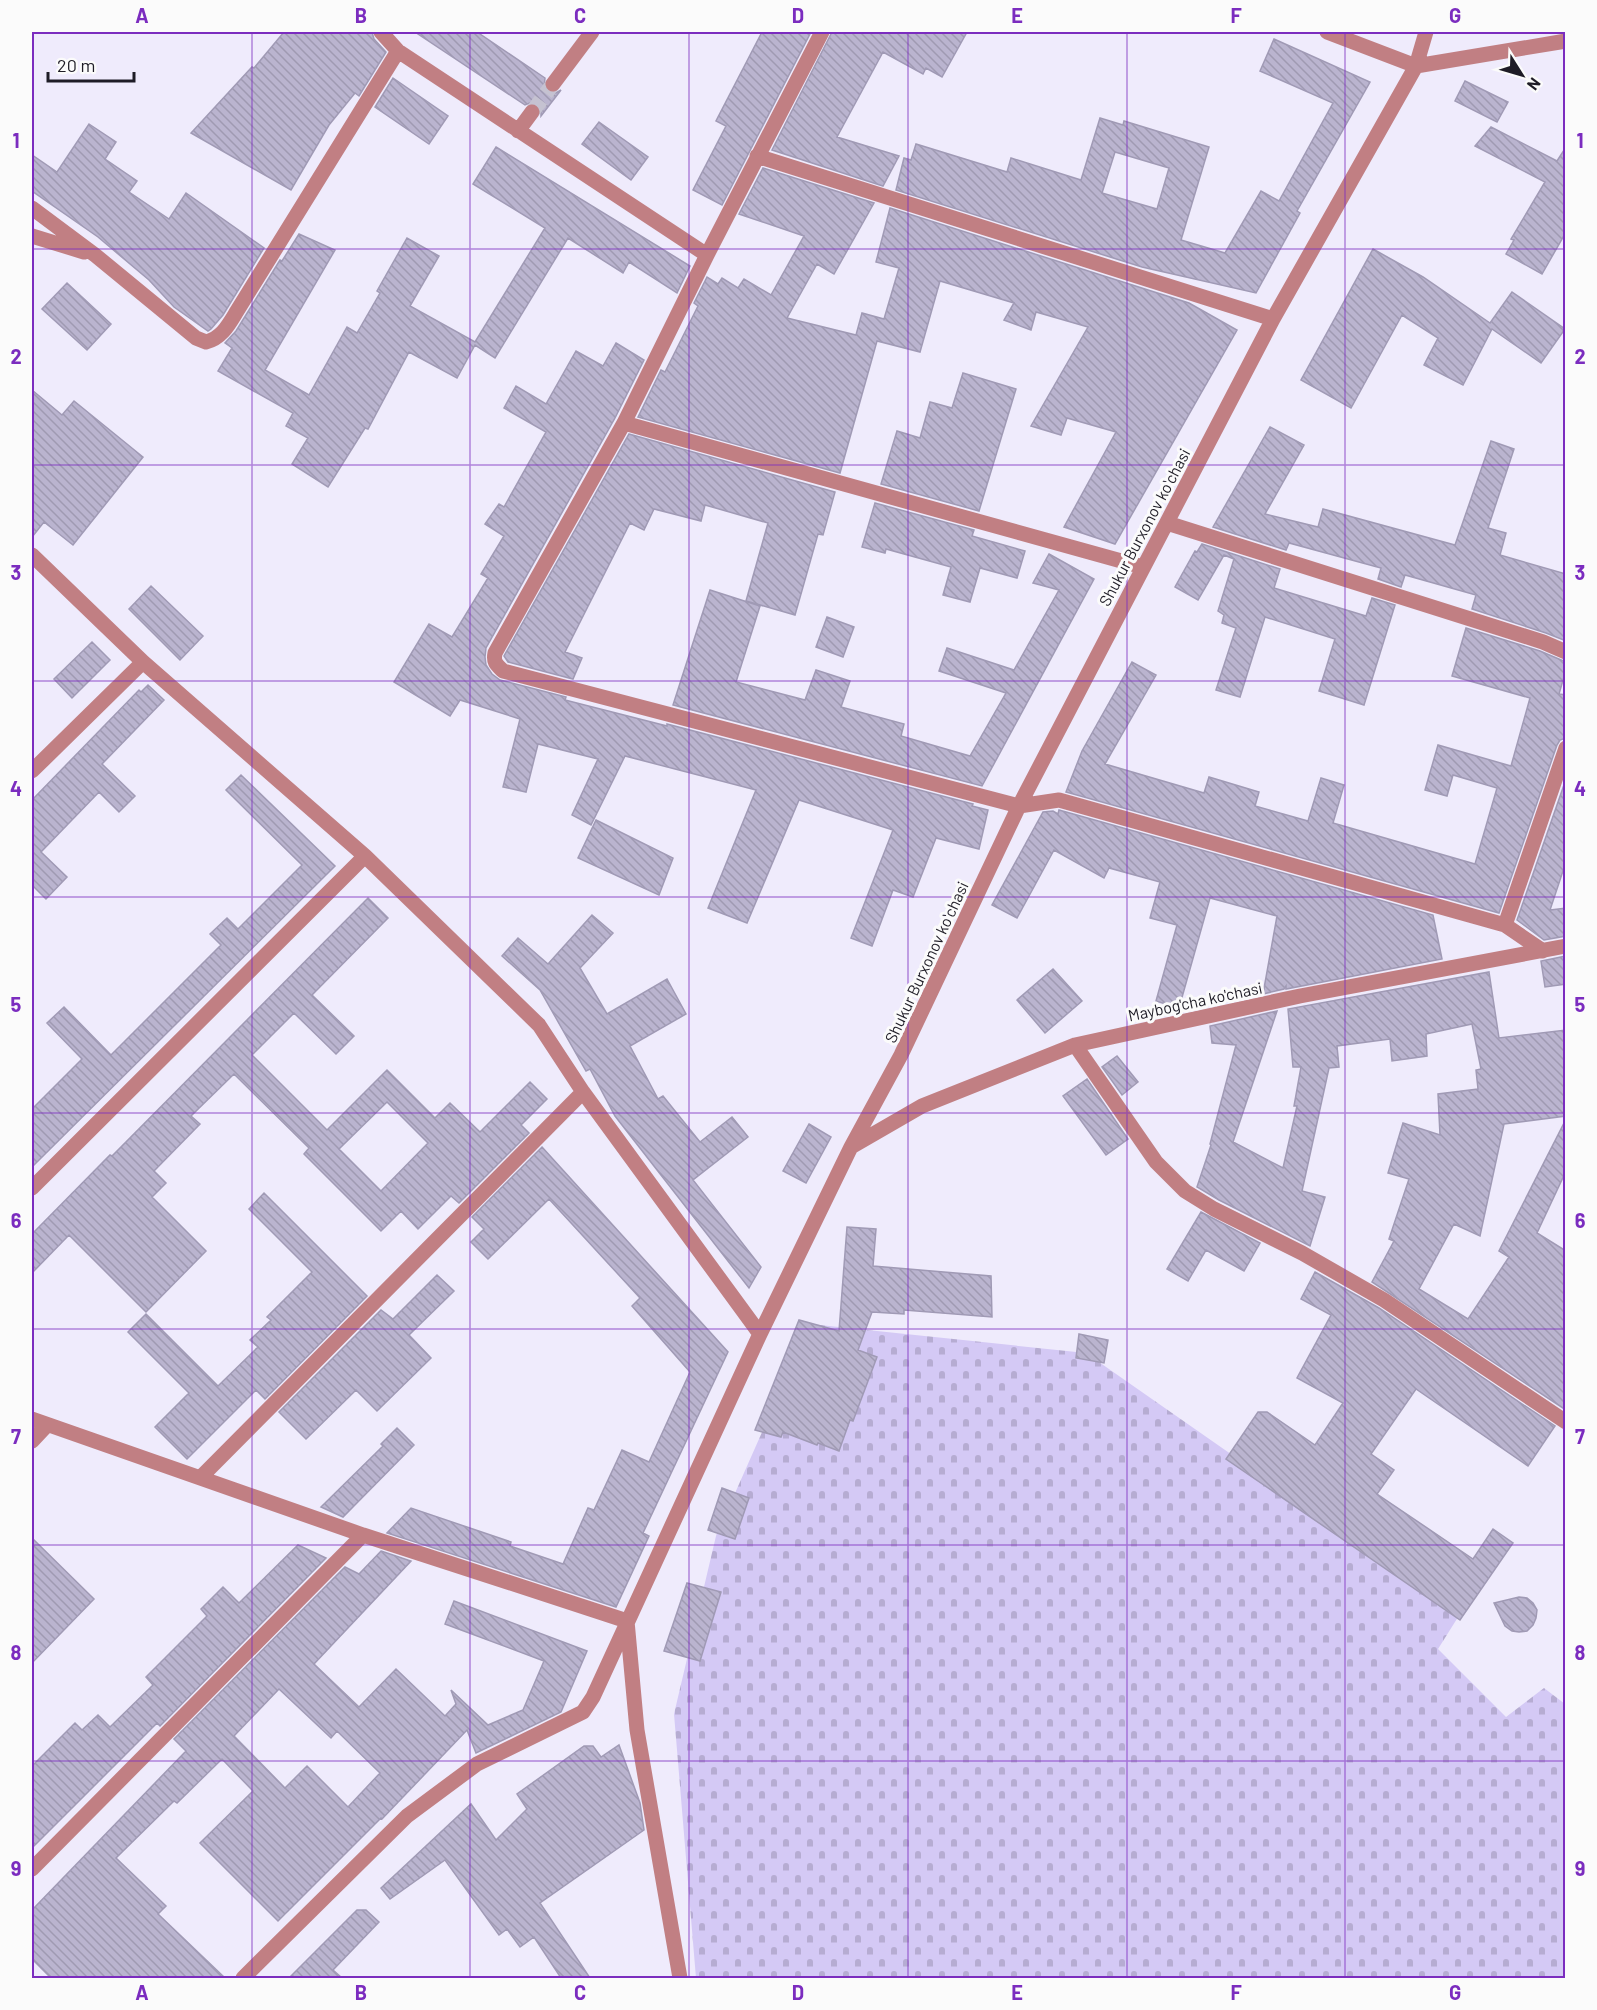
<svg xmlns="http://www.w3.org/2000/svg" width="1597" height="2010" font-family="Barlow,sans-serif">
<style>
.cemetery{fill:url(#cemetery-stones)}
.building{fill:url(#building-back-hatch);stroke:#a09ab5;stroke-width:1.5;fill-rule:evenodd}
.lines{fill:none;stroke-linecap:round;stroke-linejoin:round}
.minor-tunnel{stroke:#c5c2d1;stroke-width:15;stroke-dasharray:15 8;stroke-linecap:butt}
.minor{stroke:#c17f83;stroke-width:15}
.grid{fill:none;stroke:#7b2cbf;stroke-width:1.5;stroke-opacity:0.55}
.labels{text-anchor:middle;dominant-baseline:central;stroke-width:6;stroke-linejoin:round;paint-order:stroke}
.street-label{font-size:16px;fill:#1e1c26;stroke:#fbfbfb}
.neatline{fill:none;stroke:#7b2cbf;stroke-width:2}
.grid-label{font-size:20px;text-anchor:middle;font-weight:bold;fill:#7b2cbf}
</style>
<defs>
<pattern id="cemetery-stones" width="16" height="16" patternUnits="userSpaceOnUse" patternTransform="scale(1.5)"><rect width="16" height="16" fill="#d4c9f5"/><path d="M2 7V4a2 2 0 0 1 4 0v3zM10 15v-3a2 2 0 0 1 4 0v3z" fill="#b6acd2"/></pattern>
<pattern id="building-back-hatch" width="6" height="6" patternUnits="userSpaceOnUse" patternTransform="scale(1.5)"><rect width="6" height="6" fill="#bab4cf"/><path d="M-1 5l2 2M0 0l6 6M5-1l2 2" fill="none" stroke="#9f9ab2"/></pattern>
</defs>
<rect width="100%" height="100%" fill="#efebfc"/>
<!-- cemetery -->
<path class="cemetery" d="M 810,1324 L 1086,1353 L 1460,1614 L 1438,1649 L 1506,1717 L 1544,1688 L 1565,1704 L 1565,1978 L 696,1978 L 674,1714 L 716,1536 Z"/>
<!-- building -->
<path class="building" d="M 284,32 L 372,32 L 374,39 L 386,52 L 359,96 L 355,93 L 329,125 L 291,190 L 191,133 L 252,67 L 254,68 Z
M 415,32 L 477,32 L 545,78 L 544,87 L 548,92 L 556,93 L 561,90 L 541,116 L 541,109 L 537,104 L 532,102 L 525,105 Z
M 762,32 L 811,32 L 722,205 L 693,190 L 726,126 L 716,121 Z
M 832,32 L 967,32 L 942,77 L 926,68 L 923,74 L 883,52 L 837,137 L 899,156 L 883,186 L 772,150 Z
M 1274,39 L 1370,82 L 1297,211 L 1300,213 L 1256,293 L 1142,267 L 896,190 L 904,158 L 911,160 L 916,144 L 1007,172 L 1011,158 L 1081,180 L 1100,118 L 1123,125 L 1124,121 L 1209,147 L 1181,240 L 1225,253 L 1261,191 L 1279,201 L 1333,103 L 1260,71 ZM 1115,152 L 1169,168 L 1157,209 L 1102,193 Z
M 393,78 L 448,116 L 429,144 L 375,107 Z
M 1465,81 L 1508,102 L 1497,122 L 1455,101 Z
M 599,122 L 648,157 L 631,180 L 582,144 Z
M 89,124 L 116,142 L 105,159 L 137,181 L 129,192 L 169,219 L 186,193 L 264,248 L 223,315 L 211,329 L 208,331 L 174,307 L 149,280 L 98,237 L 32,191 L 32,155 L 57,172 Z
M 1491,127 L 1557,161 L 1566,147 L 1566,232 L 1542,274 L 1506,254 L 1514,240 L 1511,239 L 1545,182 L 1475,146 Z
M 496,147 L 690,266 L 677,293 L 629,262 L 623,273 L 568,238 L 495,358 L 475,345 L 457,378 L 409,352 L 368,429 L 365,428 L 328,487 L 292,464 L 308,438 L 286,426 L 293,413 L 218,371 L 232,348 L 225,343 L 236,331 L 280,260 L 282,261 L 299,234 L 335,250 L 265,370 L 309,395 L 347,327 L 357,333 L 380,293 L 377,291 L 407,238 L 439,256 L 410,306 L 475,342 L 545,228 L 473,184 Z
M 763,168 L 874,203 L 834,274 L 817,264 L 787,318 L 856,335 L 862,313 L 884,319 L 899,268 L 876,262 L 890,208 L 1189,303 L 1237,330 L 1115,544 L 1064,527 L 1116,432 L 1067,418 L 1061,435 L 1031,426 L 1088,327 L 1036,312 L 1031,330 L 1004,320 L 1014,303 L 940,281 L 920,352 L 877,341 L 840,473 L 638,417 L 661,370 L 665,372 L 698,306 L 694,303 L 707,277 L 718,284 L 722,278 L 738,288 L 744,279 L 771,295 L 804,236 L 739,214 Z
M 1373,249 L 1423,277 L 1490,323 L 1512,292 L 1565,329 L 1541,363 L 1492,329 L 1463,385 L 1424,365 L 1438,338 L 1402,315 L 1351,408 L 1301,380 Z
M 67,283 L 111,324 L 87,350 L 42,309 Z
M 616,343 L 644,360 L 615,418 L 486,648 L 485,657 L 486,665 L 492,674 L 500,680 L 566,697 L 565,700 L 667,726 L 667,724 L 973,804 L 972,806 L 988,810 L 979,849 L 936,838 L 913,897 L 893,890 L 872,946 L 851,938 L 893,830 L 799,800 L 747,923 L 708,908 L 756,790 L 625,756 L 591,825 L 572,815 L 598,759 L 538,744 L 526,792 L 503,787 L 520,719 L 460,700 L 450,716 L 394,682 L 429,624 L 452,637 L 488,578 L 481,574 L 504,536 L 485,524 L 499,504 L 504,507 L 546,432 L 504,408 L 516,386 L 546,404 L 576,351 L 603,366 Z
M 963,373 L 1016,389 L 979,511 L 881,484 L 897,431 L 920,438 L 930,402 L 952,408 Z
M 32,390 L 62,415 L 74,401 L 143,457 L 73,545 L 44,522 L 32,537 Z
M 1270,427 L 1304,445 L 1265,514 L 1318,527 L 1323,509 L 1455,545 L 1491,441 L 1514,449 L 1488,528 L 1506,533 L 1500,555 L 1566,574 L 1566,641 L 1546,633 L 1472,609 L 1476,595 L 1405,575 L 1401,587 L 1378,579 L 1381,568 L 1289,543 L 1286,550 L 1213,527 Z
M 629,434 L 835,492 L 823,535 L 818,534 L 795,615 L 746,601 L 768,523 L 705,505 L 701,521 L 654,509 L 644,530 L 630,523 L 565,652 L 582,658 L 573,679 L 508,662 L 504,656 Z
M 875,503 L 974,530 L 972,536 L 1025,551 L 1017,578 L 980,568 L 970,602 L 943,595 L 951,567 L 886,549 L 885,553 L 862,547 Z
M 1202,544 L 1280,569 L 1274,588 L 1366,616 L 1372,598 L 1395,605 L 1364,705 L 1319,691 L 1335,639 L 1265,617 L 1240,697 L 1216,690 L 1236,628 L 1222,623 L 1224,615 L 1218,611 L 1234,559 L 1224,555 L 1198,600 L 1175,587 L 1195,551 L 1197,552 Z
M 1049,554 L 1094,579 L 982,786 L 673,705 L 710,590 L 760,606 L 736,682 L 805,700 L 816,670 L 850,681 L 841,707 L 904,724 L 901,736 L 970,756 L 1006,693 L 939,671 L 947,648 L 1014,670 L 1059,590 L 1033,583 Z
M 151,586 L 203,636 L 180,660 L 129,609 Z
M 827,617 L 854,627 L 843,657 L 816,647 Z
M 1466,628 L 1540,651 L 1566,662 L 1566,670 L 1559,694 L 1566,695 L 1566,738 L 1560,740 L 1557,745 L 1499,913 L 1066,792 L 1082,751 L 1132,662 L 1156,675 L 1105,764 L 1204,793 L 1209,777 L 1259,792 L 1255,806 L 1308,821 L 1321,778 L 1344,785 L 1333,823 L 1475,864 L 1497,788 L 1453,775 L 1447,796 L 1425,790 L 1438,745 L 1511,766 L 1530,698 L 1452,676 Z
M 92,642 L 110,660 L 72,698 L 54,679 Z
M 148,685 L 164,700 L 102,764 L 135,796 L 119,812 L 99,792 L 41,852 L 67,877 L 46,899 L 32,885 L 32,800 L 139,690 L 141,692 Z
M 241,775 L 335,866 L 32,1167 L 32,1109 L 82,1059 L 47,1023 L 64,1007 L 111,1055 L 221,945 L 210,934 L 227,918 L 238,929 L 302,865 L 226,790 Z
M 1566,779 L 1566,862 L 1550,910 L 1566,908 L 1566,936 L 1544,940 L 1517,920 Z
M 1059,810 L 1433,915 L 1442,959 L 1286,989 L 1286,986 L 1284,989 L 1263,994 L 1277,916 L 1210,898 L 1179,1008 L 1156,1001 L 1177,925 L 1150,918 L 1160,882 L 1109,868 L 1104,878 L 1054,850 L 1017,918 L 992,905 L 1043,812 L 1053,811 L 1058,814 Z
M 596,820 L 673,858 L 659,895 L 578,858 Z
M 368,898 L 388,918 L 312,995 L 354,1036 L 336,1054 L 294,1013 L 252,1055 L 327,1130 L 387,1070 L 435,1118 L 450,1103 L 480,1132 L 530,1082 L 547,1099 L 521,1125 L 529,1133 L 459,1203 L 451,1196 L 418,1229 L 401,1211 L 381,1231 L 304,1154 L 309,1148 L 234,1074 L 191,1116 L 200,1124 L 154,1171 L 166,1183 L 152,1197 L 206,1251 L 146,1312 L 69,1235 L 32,1273 L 32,1234 L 110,1155 L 112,1156 ZM 387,1102 L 428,1143 L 381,1191 L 339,1149 Z
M 592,915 L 613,933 L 580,968 L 607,1014 L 667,979 L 686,1014 L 630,1046 L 658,1099 L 663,1096 L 700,1142 L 732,1117 L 748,1137 L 693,1180 L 761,1267 L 749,1288 L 615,1116 L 590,1069 L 586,1071 L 540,990 L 502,956 L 518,938 L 548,964 Z
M 1566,956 L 1566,984 L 1545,987 L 1541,961 Z
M 1053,969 L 1082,1001 L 1045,1033 L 1017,1000 Z
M 1489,972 L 1499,1038 L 1566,1030 L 1566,1116 L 1504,1124 L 1480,1236 L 1454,1224 L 1419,1289 L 1468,1319 L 1509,1257 L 1499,1251 L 1566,1119 L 1566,1171 L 1537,1233 L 1566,1251 L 1566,1410 L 1372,1282 L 1394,1241 L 1389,1239 L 1409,1179 L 1388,1173 L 1403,1123 L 1440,1135 L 1438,1094 L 1478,1089 L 1476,1070 L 1481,1069 L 1472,1024 L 1426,1034 L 1427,1056 L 1392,1061 L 1390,1039 L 1337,1046 L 1339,1067 L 1329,1068 L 1302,1191 L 1325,1197 L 1310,1246 L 1219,1200 L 1197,1187 L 1211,1145 L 1210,1144 L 1236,1045 L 1212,1043 L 1210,1026 L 1277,1011 L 1233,1142 L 1283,1168 L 1297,1106 L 1294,1106 L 1301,1067 L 1293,1067 L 1288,1009 Z
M 1117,1056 L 1138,1082 L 1122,1095 L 1102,1067 Z
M 1087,1079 L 1128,1139 L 1106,1155 L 1063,1096 Z
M 809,1124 L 831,1137 L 806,1183 L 783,1171 Z
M 542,1147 L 728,1352 L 643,1533 L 649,1536 L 616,1607 L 387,1533 L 411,1508 L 511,1542 L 510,1546 L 563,1564 L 588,1508 L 594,1510 L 622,1450 L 649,1462 L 690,1372 L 632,1306 L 640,1298 L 549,1199 L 488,1259 L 471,1242 L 484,1229 L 472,1217 Z
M 264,1193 L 367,1296 L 265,1399 L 256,1390 L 187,1459 L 155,1427 L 189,1393 L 128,1332 L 146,1314 L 218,1386 L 258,1347 L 250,1340 L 271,1320 L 267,1317 L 312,1272 L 249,1209 Z
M 1201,1212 L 1260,1243 L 1244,1271 L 1206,1250 L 1188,1281 L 1167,1269 Z
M 847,1227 L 876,1229 L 873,1266 L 991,1276 L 992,1317 L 904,1310 L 904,1314 L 872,1312 L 858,1350 L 877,1357 L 853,1421 L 850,1420 L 839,1451 L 818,1443 L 817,1445 L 783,1432 L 781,1437 L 755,1430 L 799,1320 L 839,1331 Z
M 1315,1272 L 1379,1308 L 1555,1426 L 1528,1466 L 1416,1389 L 1371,1454 L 1394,1470 L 1377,1494 L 1473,1559 L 1493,1529 L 1513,1543 L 1460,1620 L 1226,1459 L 1258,1412 L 1267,1412 L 1315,1445 L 1343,1403 L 1297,1378 L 1331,1315 L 1301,1299 Z
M 437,1275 L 454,1291 L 409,1335 L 431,1358 L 377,1411 L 356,1390 L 306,1439 L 279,1412 L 381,1310 L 393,1319 Z
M 1079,1334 L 1108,1340 L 1104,1363 L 1076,1358 Z
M 397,1428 L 414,1445 L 343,1517 L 321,1507 L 383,1446 L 381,1444 Z
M 722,1488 L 749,1498 L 735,1539 L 708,1530 Z
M 32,1538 L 94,1599 L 32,1663 Z
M 298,1545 L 326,1558 L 160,1726 L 157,1723 L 32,1848 L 32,1766 L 75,1723 L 82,1730 L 98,1715 L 110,1727 L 153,1685 L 146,1677 L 207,1616 L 201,1609 L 223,1587 L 239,1603 Z
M 381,1551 L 411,1561 L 314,1664 L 359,1707 L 396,1669 L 445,1716 L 456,1704 L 451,1690 L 488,1725 L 523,1710 L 544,1661 L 445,1624 L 454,1601 L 587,1651 L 561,1712 L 476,1753 L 467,1730 L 382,1819 L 381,1818 L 278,1921 L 200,1843 L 253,1791 L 222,1759 L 177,1803 L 174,1801 L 116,1858 L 166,1906 L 158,1914 L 225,1978 L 51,1978 L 32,1959 L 32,1910 L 186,1751 L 174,1739 L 345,1567 L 359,1574 ZM 279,1689 L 331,1738 L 337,1731 L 380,1773 L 348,1807 L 307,1766 L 285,1788 L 234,1736 Z
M 687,1583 L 721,1592 L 700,1661 L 664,1651 Z
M 1519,1597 L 1527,1598 L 1533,1603 L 1537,1610 L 1536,1618 L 1533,1625 L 1527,1631 L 1519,1632 L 1512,1631 L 1505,1626 L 1494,1603 Z
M 619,1745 L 640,1803 L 644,1830 L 540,1903 L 590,1978 L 561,1978 L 534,1937 L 520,1947 L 507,1929 L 499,1935 L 445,1860 L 390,1899 L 381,1888 L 471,1804 L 496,1840 L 527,1809 L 517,1794 L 584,1746 L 593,1746 L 601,1757 Z
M 357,1910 L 366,1910 L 379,1922 L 333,1970 L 342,1978 L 289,1978 Z"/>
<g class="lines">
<!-- minor-tunnel -->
<path class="minor-tunnel" d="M 532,112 L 553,84"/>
<!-- minor -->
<path class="minor" d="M 381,32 L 398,51 L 707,255
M 822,32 L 707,255 L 624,423 L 495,653 C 493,663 497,665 503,671 L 1019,806 L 1059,800 L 1505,925 L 1543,951
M 1327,32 L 1416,66 L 1426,32
M 553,84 L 592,32
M 518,131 L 532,112
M 757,156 L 1273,319
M 32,208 L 95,255 L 196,338 L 206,342 C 222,338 229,324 237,311 L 398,51
M 32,236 L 84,252
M 624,423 L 1143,567
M 1167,523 L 1543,642 L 1566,652
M 32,555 L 143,662 L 365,856 L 539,1025 L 583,1092 L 760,1334
M 32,771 L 143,662
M 1505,925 L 1566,748
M 1075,1045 L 1156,1162 L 1185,1191 L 1214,1209 L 1302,1253 L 1384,1300 L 1566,1422
M 851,1147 L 922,1106 L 1075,1045 L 1300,996 L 1566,946
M 32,1188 L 365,856
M 32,1419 L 363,1535 L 627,1621 L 637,1730 L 680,1978
M 32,1441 L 47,1425
M 201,1477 L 583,1092
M 32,1869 L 363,1535
M 243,1978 L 407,1816 L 477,1764 L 583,1712 L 593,1697 L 760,1334 L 851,1147 L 901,1055 L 1019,806 L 1273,319 L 1416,66 L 1566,41"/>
</g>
<!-- grid -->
<path class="grid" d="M 252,32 L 252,1978M 470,32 L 470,1978M 689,32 L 689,1978M 908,32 L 908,1978M 1127,32 L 1127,1978M 1345,32 L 1345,1978M 32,249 L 1566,249M 32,465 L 1566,465M 32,681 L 1566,681M 32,897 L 1566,897M 32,1113 L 1566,1113M 32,1329 L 1566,1329M 32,1545 L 1566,1545M 32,1761 L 1566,1761"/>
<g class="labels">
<!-- street labels -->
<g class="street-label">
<text transform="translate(1144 527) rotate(-62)">Shukur Burxonov koʻchasi</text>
<text transform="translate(926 962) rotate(-65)">Shukur Burxonov koʻchasi</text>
<text transform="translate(1195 1001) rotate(-12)">Maybog'cha ko'chasi</text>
</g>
</g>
<!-- border -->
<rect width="1597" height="2010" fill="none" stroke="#fbfbfb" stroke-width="66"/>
<!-- north arrow -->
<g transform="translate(1522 75) rotate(127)" stroke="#fbfbfb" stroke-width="4.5" paint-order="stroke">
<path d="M0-4.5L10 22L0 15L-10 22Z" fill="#1e1c26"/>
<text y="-9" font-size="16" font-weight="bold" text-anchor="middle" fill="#1e1c26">N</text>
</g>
<!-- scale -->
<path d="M48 72v9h86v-9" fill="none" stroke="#1e1c26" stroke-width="3"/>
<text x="57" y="72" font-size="18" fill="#1e1c26" stroke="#fbfbfb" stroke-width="4.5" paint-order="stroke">20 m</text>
<rect x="33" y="33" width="1531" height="1944" class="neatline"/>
<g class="grid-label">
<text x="142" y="23">A</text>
<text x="361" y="23">B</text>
<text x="580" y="23">C</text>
<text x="798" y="23">D</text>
<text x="1017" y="23">E</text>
<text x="1236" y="23">F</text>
<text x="1455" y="23">G</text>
<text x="16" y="148">1</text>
<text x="1580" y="148">1</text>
<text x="16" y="364">2</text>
<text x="1580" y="364">2</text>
<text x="16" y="580">3</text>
<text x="1580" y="580">3</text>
<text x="16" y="796">4</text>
<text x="1580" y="796">4</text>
<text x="16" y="1012">5</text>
<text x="1580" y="1012">5</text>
<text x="16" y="1228">6</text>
<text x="1580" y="1228">6</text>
<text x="16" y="1444">7</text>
<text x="1580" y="1444">7</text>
<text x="16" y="1660">8</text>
<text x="1580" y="1660">8</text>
<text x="16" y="1876">9</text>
<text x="1580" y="1876">9</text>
<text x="142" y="2000">A</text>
<text x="361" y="2000">B</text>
<text x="580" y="2000">C</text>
<text x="798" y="2000">D</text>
<text x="1017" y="2000">E</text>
<text x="1236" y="2000">F</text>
<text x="1455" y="2000">G</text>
</g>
</svg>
